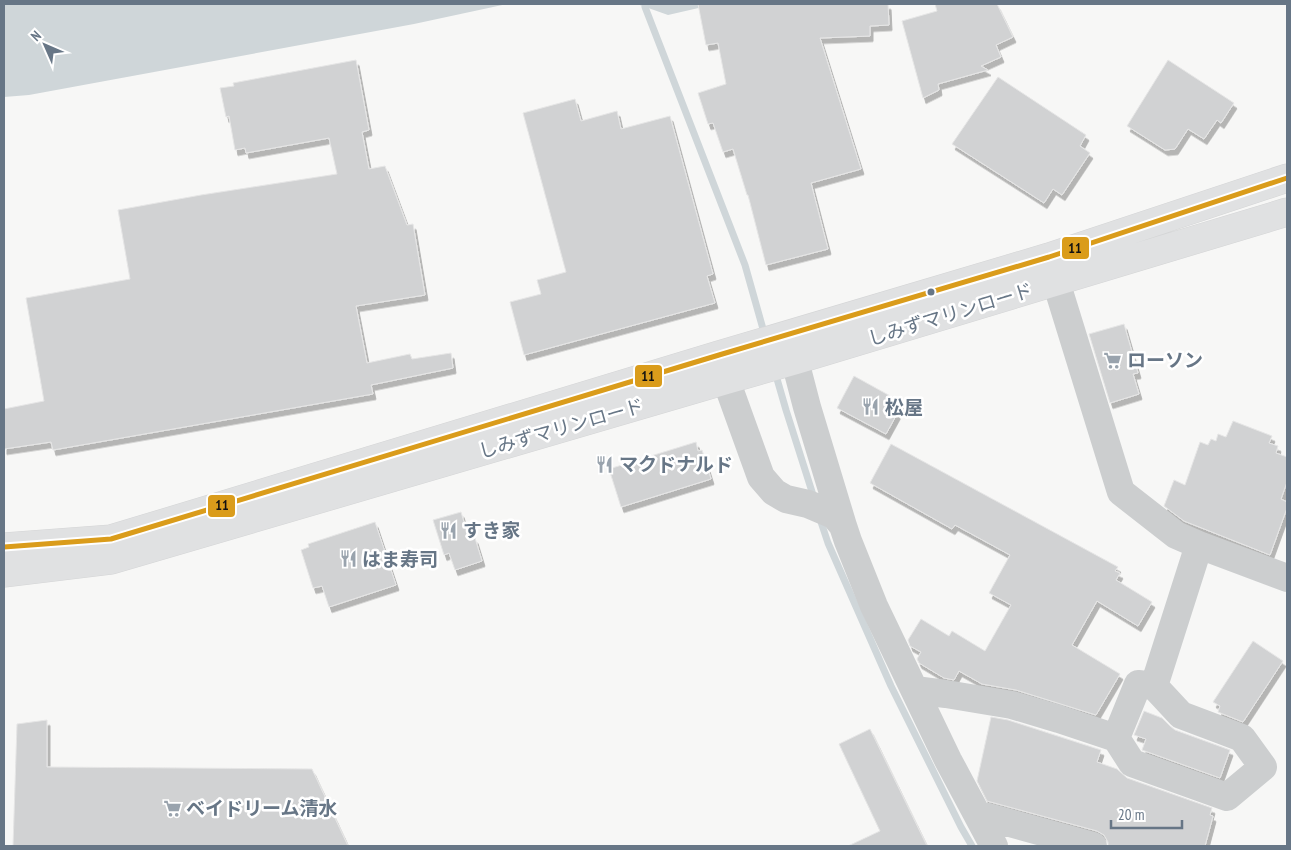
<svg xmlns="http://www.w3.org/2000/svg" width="1291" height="850" font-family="'PT Sans Narrow','Noto Sans JP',sans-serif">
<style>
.water{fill:#cfd6d9}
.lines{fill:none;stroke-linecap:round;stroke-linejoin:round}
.stream{stroke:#cfd6d9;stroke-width:7}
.building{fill:#d1d2d3;stroke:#e6e6e6;filter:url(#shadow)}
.highway-casing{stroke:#d4d5d6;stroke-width:29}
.minor{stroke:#cccecf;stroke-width:28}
.highway{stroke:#e0e1e2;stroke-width:28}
.bus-1-casing{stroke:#fff;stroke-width:9}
.bus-1{stroke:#da9c1b;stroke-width:5}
.bus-dot{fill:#677686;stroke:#fff;stroke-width:2}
.labels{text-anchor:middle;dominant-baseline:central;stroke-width:5;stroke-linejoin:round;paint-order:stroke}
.street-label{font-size:19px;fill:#677686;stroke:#fff}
.poi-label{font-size:19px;font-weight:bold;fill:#677686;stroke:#fff;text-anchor:start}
.line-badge{stroke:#fff;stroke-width:2}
.pale-badge-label{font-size:14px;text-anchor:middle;font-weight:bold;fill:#111}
</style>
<defs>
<filter id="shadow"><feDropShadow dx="3" dy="5.5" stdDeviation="0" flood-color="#0004"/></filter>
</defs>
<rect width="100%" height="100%" fill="#f7f7f6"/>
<!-- water -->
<path class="water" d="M 4,4 L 507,4 L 414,24 L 29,95 L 4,97 Z
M 637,4 L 716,4 L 668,15 Z"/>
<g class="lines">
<!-- stream -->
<path class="stream" d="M 645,7 L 745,265 L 765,336
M 775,372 L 786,410 L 814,498
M 819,516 L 828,543 L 891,686 L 961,827 L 972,846"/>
</g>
<!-- building -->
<path class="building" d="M 698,4 L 888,4 L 889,25 L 870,26 L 870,36 L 820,38 L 861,169 L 811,183 L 828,249 L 766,265 L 748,195 L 747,195 L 733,149 L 723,152 L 713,123 L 708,124 L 698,93 L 726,84 L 718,43 L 706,45 Z
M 935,4 L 997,4 L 1013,37 L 996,45 L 1001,57 L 981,66 L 988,70 L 938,84 L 939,90 L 923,98 L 902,21 L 937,11 Z
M 356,60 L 369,130 L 362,132 L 369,169 L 385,166 L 407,225 L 413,224 L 425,295 L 356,306 L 367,363 L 410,354 L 412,359 L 451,353 L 453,368 L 371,385 L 373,394 L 53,450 L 51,442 L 4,449 L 4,409 L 44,401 L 26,298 L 130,279 L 118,210 L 201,195 L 337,174 L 329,138 L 246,153 L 245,148 L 235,150 L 229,116 L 226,117 L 220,88 L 234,86 L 233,83 Z
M 1168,60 L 1234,103 L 1221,123 L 1217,120 L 1204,139 L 1188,129 L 1175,149 L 1165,150 L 1127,126 Z
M 998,77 L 1086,135 L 1080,146 L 1090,153 L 1062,195 L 1053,189 L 1044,203 L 952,144 Z
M 575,99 L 581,121 L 617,111 L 621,129 L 670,116 L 713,274 L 707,276 L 715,303 L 524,355 L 510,302 L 541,294 L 537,280 L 566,272 L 523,113 Z
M 1124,324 L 1138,373 L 1133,374 L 1139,394 L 1110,403 L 1089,334 Z
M 854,376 L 903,403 L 886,434 L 837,408 Z
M 1233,421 L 1272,436 L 1269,443 L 1278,446 L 1276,453 L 1287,457 L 1287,482 L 1281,499 L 1287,502 L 1287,508 L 1270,555 L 1184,521 L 1164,506 L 1174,480 L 1185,485 L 1200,442 L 1208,445 L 1211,439 L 1216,441 L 1218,434 L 1226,437 Z
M 696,442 L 698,451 L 702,450 L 711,479 L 621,507 L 609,469 Z
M 891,444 L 1118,567 L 1115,571 L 1120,573 L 1116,580 L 1152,602 L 1138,626 L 1097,601 L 1072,645 L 1120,674 L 1096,715 L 1016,690 L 982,684 L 959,671 L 954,680 L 944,678 L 919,663 L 917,659 L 921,652 L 910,646 L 908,640 L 921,619 L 949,636 L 952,631 L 985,651 L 1011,605 L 989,593 L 1010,555 L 955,525 L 952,529 L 870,483 Z
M 461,512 L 469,539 L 475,538 L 482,561 L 455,570 L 449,553 L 444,555 L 433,520 Z
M 375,522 L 396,585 L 329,607 L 322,586 L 313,588 L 301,550 L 309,547 L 308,544 Z
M 1253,641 L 1283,661 L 1243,722 L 1218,712 L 1220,706 L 1213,702 Z
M 1144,711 L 1162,718 L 1170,726 L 1175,730 L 1230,750 L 1220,778 L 1142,750 L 1146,739 L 1134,735 Z
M 991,717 L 1008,720 L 1101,750 L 1097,762 L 1117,769 L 1127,778 L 1212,808 L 1210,815 L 1213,816 L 1205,846 L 1108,846 L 1108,842 L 1104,835 L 1097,831 L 987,801 L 977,781 Z
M 47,720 L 47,767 L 312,769 L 348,846 L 13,846 L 17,724 Z
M 870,729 L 927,846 L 848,846 L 880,831 L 839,744 Z"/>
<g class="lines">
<defs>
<path id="highway" d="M 4,547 L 111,539 L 719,355 L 1049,257 L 1287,178
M 4,573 L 111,560 L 726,380 L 796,360 L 1287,212"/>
</defs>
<!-- highway casing -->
<use href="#highway" class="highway-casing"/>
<!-- minor -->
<path class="minor" d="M 1049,259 L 1121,492 L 1176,535 L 1199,545
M 789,338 L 807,407 L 843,526
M 720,357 L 726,380 L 761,477 L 774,492 L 786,499 L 808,504 L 834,515 L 843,526 L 848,541 L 874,606 L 948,760 L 994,846
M 915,690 L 946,694 L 1012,705 L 1059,719 L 1116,738 L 1132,763 L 1227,797 L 1263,767 L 1242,738 L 1181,715 L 1154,686 L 1199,545 L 1287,578
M 1116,738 L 1138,684 L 1154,686
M 977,814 L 1093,846"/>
<!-- highway -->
<use href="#highway" class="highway"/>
<defs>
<path id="bus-1" d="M 4,547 L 111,539 L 719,355 L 1049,257 L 1287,178"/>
</defs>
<!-- bus-1 casing -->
<use href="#bus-1" class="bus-1-casing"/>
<!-- bus-1 -->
<use href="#bus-1" class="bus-1"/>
</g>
<!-- icons -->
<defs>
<symbol id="supermarket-bare" viewBox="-9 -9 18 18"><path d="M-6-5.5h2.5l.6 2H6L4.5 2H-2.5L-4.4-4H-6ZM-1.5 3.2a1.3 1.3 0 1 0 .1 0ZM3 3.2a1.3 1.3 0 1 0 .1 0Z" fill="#99a3ad" stroke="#fff" stroke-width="2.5" paint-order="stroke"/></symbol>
<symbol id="restaurant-bare" viewBox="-9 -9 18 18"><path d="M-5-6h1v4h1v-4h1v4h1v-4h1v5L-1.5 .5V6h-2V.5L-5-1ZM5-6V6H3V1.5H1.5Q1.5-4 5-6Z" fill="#99a3ad" stroke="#fff" stroke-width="2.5" paint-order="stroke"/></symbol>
</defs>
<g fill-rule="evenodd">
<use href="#supermarket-bare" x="1100" y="348" width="25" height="25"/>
<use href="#restaurant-bare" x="858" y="394" width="25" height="25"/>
<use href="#restaurant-bare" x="592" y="452" width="25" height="25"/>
<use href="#restaurant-bare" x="436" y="518" width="25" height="25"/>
<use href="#restaurant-bare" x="336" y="546" width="25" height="25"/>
<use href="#supermarket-bare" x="160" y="796" width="25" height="25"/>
</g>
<!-- markers -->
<circle class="bus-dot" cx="931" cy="292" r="4.5"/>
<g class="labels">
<!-- street labels -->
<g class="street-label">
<text transform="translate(950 314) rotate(-17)">しみずマリンロード</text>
<text transform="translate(561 428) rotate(-16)">しみずマリンロード</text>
</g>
<!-- poi labels -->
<g class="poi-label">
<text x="1127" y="360">ローソン</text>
<text x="885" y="407">松屋</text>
<text x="619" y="464">マクドナルド</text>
<text x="463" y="530">すき家</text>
<text x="362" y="559">はま寿司</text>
<text x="186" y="808">ベイドリーム清水</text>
</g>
</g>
<g class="line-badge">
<rect x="1061" y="236" width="29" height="24" rx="5" fill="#da9c1b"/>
<rect x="634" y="364" width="29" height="24" rx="5" fill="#da9c1b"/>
<rect x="207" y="494" width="29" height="24" rx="5" fill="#da9c1b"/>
</g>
<g class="pale-badge-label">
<text x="1075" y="253">11</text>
<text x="648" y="381">11</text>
<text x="222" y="510">11</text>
</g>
<!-- border -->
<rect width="1291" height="850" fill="none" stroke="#677686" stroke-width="10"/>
<!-- north arrow -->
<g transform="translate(45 45) rotate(315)" stroke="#ffffff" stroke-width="4" paint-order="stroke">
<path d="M0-4L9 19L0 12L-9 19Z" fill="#677686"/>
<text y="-8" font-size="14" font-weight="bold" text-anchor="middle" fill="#677686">N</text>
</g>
<!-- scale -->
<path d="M1111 820v8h71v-8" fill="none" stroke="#677686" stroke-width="2.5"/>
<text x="1118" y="820" font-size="15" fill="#677686" stroke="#ffffff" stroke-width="4" paint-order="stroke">20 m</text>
</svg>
